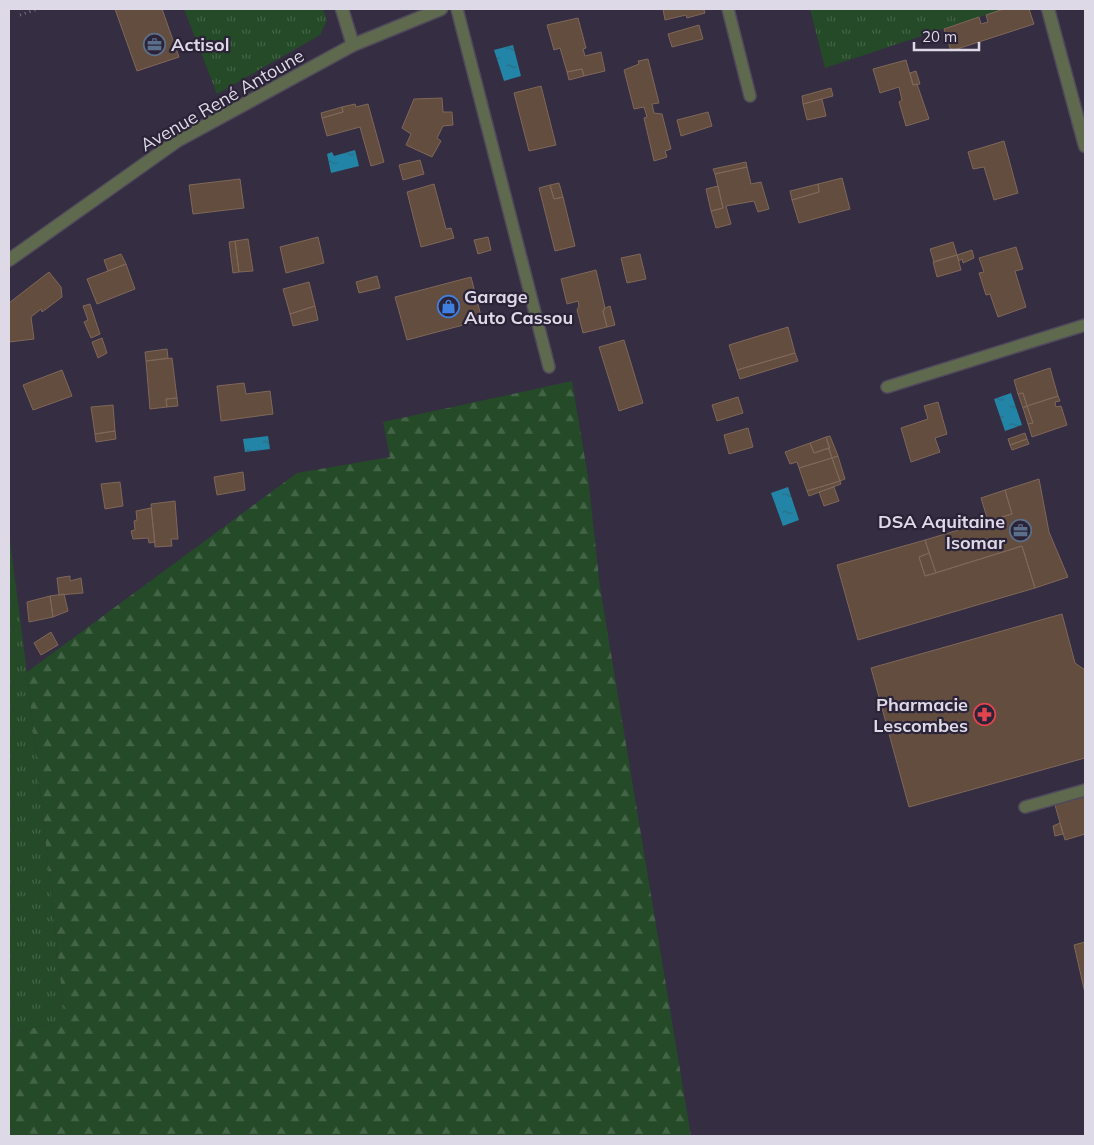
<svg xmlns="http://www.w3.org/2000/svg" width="1094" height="1145" font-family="Mulish,sans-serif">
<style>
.grass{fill:url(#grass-tufts)}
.forest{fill:url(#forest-firs)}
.water{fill:url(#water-ripples)}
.building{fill:#634d3f;stroke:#7f6759}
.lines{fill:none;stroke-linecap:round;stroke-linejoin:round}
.service-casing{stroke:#50495c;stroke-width:14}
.minor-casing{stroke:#50495c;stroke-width:15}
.path{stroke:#756e80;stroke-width:3;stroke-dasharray:1 4;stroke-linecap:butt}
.service{stroke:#5e694d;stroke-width:11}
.minor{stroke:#5e694d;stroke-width:12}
.labels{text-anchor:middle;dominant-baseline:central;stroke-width:4.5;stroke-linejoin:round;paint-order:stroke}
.poi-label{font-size:18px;font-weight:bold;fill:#ded9e7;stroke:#2b2337;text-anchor:start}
.street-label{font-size:18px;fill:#ded9e7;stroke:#2b2337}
</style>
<defs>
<pattern id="grass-tufts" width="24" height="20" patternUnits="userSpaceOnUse" patternTransform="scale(1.25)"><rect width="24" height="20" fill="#244a27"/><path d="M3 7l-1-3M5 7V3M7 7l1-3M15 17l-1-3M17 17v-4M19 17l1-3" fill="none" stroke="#436446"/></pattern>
<pattern id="forest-firs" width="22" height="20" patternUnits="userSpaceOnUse" patternTransform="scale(1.25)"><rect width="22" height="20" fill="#244a27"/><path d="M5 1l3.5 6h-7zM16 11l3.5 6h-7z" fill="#436446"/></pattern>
<pattern id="water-ripples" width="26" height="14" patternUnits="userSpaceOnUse" patternTransform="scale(1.25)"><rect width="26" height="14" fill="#2284a6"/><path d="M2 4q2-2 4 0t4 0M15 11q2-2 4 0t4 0" fill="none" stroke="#2e6d84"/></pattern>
</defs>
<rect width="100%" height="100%" fill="#352d42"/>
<!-- grass -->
<path class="grass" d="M 184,9 L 323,9 L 327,20 L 320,35 L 217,94 Z
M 810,9 L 1003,9 L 825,68 Z
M 9,533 L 27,672 L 65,1020 L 9,1034 Z"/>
<!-- forest -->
<path class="forest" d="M 572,381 L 588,477 L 600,587 L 691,1136 L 9,1136 L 9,1034 L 65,1020 L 27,672 L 297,473 L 390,457 L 383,422 Z"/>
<!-- water -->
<path class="water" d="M 513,45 L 521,76 L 504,81 L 494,50 Z
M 355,150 L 359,166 L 331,173 L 327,154 L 332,152 L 334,156 Z
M 1011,393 L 1022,425 L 1005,431 L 994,399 Z
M 268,436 L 270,449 L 245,452 L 243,439 Z
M 788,487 L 799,520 L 783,526 L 771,493 Z"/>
<!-- building -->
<path class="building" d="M 115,9 L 162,9 L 179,57 L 137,71 Z
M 663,9 L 704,9 L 705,13 L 687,18 L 686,15 L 665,20 Z
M 1004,9 L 1029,9 L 1034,24 L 951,51 L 944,29 L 979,17 L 981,24 L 988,22 L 986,15 Z
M 578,18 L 586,48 L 583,49 L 585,56 L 601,52 L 605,71 L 584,76 L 582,69 L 567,72 L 560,48 L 554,50 L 547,25 Z
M 699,25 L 703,39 L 672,47 L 668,34 Z
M 648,59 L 659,103 L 652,104 L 654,113 L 662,114 L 671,149 L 665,151 L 667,157 L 654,161 L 644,118 L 647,117 L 644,107 L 634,109 L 624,70 L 639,64 L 638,61 Z
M 906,60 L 913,85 L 917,84 L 929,119 L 906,126 L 899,102 L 902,100 L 899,87 L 880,93 L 873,69 Z
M 582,69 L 584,76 L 569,80 L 567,72 Z
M 916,71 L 920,84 L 913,85 L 910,73 Z
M 541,86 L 556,145 L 529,151 L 514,93 Z
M 831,88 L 833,96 L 803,104 L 802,96 Z
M 442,98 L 443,112 L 452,112 L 453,125 L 443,126 L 437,138 L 441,141 L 432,157 L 406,145 L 411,134 L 402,128 L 414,99 Z
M 822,99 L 826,116 L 807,120 L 803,104 Z
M 355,104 L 356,107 L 368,104 L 384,162 L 371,166 L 360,127 L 327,136 L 322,118 L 343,112 L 342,107 Z
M 342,107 L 343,112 L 322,118 L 321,113 Z
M 708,112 L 712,126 L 681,136 L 677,120 Z
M 1004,141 L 1018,193 L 994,200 L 984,167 L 973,169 L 968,152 Z
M 420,160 L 424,174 L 403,180 L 399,165 Z
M 746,162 L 747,167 L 715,174 L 713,169 Z
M 747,167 L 751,184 L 761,182 L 769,209 L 758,212 L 754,201 L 726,206 L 731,224 L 716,228 L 711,211 L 723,208 L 715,174 Z
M 842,178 L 850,209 L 799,223 L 792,200 L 819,192 L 818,184 Z
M 240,179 L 244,208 L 193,214 L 189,185 Z
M 559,183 L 563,197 L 554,199 L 550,185 Z
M 434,184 L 446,229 L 451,228 L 454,238 L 421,247 L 407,192 Z
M 818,184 L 819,192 L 792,200 L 790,191 Z
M 550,185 L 554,199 L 563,197 L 575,246 L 555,251 L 539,188 Z
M 718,186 L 723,208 L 711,211 L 706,189 Z
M 318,237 L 324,263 L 286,273 L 280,247 Z
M 488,237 L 491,250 L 478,254 L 474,240 Z
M 248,239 L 253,271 L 239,272 L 235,241 Z
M 235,241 L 239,272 L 233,273 L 229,242 Z
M 953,242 L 957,255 L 934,262 L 930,249 Z
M 1016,247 L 1023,269 L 1015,271 L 1026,307 L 998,317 L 990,294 L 986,295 L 979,273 L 984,272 L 979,258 Z
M 972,250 L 974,258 L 963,263 L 962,259 L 959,261 L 957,255 Z
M 121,254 L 126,264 L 108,271 L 104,260 Z
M 640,254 L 646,279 L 627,283 L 621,258 Z
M 957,255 L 961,270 L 937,277 L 933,262 Z
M 126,264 L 135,289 L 97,304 L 87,279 Z
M 596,270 L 605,308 L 603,311 L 607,327 L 583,333 L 577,310 L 579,306 L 578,301 L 567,304 L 561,279 Z
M 49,272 L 61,287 L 62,297 L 42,312 L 41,309 L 31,317 L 34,339 L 9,342 L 9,303 Z
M 377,276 L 380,288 L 359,293 L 356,282 Z
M 471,277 L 482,320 L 407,340 L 395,297 Z
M 309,282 L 315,306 L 290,314 L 283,289 Z
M 90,304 L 100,334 L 91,338 L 84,322 L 88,320 L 83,306 Z
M 315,306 L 318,320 L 293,326 L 290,314 Z
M 610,306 L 615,325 L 607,327 L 603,311 L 605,308 Z
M 788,327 L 795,353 L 737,370 L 729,345 Z
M 102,338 L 107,353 L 98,358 L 92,342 Z
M 624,340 L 643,403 L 619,411 L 599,347 Z
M 167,349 L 168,358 L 146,361 L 145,352 Z
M 795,353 L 798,361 L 740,379 L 737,370 Z
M 172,358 L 177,398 L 166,399 L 167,407 L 150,409 L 146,361 Z
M 1050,368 L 1058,396 L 1027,406 L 1023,393 L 1018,394 L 1014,380 Z
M 62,370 L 72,396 L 33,410 L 23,385 Z
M 244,383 L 246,394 L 270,391 L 273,414 L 221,421 L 217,386 Z
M 1023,393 L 1027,406 L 1023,408 L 1018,394 Z
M 1058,396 L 1060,401 L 1055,402 L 1056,407 L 1061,406 L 1067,425 L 1032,437 L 1028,424 L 1033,423 L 1027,406 Z
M 738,397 L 743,413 L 717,421 L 712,405 Z
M 177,398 L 178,406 L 167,407 L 166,399 Z
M 938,402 L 947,434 L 935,438 L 940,452 L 911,462 L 901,428 L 928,419 L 924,406 Z
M 113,405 L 115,431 L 95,434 L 91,407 Z
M 1027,406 L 1033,423 L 1028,424 L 1023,408 Z
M 748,428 L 753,447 L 729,454 L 724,435 Z
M 115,431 L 116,439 L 96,442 L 95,434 Z
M 1025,433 L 1027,439 L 1010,445 L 1008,439 Z
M 830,436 L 838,456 L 832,458 L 826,437 Z
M 826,437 L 830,448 L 814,453 L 810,443 Z
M 1027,439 L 1029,444 L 1012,450 L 1010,445 Z
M 810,443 L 814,453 L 828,448 L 832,458 L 799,468 L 797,462 L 790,464 L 785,452 Z
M 838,456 L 845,479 L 840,481 L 832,458 Z
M 832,458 L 840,481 L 807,491 L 799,468 Z
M 243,472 L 245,490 L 217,495 L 214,477 Z
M 1039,479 L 1049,532 L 1068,577 L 1035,588 L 1022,546 L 936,573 L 925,540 L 1012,514 L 1005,490 Z
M 840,481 L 841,484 L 809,496 L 807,491 Z
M 120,482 L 123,506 L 105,509 L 101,484 Z
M 834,487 L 839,501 L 824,506 L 819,492 Z
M 1005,490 L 1012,514 L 988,521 L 981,498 Z
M 175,501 L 178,539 L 171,539 L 172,546 L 155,547 L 151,504 Z
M 151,508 L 155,542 L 149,543 L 148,538 L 133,539 L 131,531 L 135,530 L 134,521 L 137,520 L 136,511 Z
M 925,540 L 929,553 L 919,557 L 925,576 L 1022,546 L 1035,588 L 858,640 L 837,565 Z
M 929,553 L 936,573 L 925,576 L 919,557 Z
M 70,576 L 70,581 L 81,578 L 83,593 L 59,595 L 57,578 Z
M 64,594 L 68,611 L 53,617 L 50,596 Z
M 50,596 L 53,617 L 29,622 L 27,602 Z
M 1062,614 L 1075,663 L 1085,670 L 1085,758 L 909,807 L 871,668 Z
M 51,632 L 58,645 L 41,655 L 34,643 Z
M 1085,796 L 1085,834 L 1065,840 L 1055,805 Z
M 1060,823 L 1063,834 L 1055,836 L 1053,826 Z
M 1085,942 L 1085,993 L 1074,945 Z"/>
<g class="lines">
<defs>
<path id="service" d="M 457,9 L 549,367
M 728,9 L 750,96
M 887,387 L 1085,325
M 1025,807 L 1085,790"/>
<path id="minor" d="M 342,9 L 353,45
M 1048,9 L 1085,146
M 9,260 L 177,141 L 353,45 L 441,9"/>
</defs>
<!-- service casing -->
<use href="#service" class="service-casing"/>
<!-- minor casing -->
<use href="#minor" class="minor-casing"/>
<!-- path -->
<path class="path" d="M 20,15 L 38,9"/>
<!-- service -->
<use href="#service" class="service"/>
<!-- minor -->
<use href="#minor" class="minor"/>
</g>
<!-- icons -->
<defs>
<symbol id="office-ring" viewBox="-11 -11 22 22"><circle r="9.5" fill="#2b2337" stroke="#5c6f8a" stroke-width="1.5"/><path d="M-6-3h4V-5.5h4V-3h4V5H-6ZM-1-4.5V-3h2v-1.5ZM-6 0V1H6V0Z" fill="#5c6f8a"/></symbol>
<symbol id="shop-ring" viewBox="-11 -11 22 22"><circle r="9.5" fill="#2b2337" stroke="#3f7fe0" stroke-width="1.5"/><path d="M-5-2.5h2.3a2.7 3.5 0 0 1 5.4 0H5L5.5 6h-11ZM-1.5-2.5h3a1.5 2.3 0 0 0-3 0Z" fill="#3f7fe0"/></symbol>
<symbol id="pharmacy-ring" viewBox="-11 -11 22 22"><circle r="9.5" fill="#2b2337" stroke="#e0444e" stroke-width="1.5"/><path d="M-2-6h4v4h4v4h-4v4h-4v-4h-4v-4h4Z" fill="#e0444e"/></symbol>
</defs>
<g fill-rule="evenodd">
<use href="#office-ring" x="142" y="32" width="25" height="25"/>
<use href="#shop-ring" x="436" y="294" width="25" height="25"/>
<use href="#office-ring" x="1008" y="518" width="25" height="25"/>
<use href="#pharmacy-ring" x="972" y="702" width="25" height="25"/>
</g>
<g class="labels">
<!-- poi labels -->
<g class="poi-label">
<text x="171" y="44">Actisol</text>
<text x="464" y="296">Garage<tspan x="464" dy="21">Auto Cassou</tspan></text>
<text x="1005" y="521" text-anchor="end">DSA Aquitaine<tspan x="1005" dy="21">Isomar</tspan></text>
<text x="968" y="704" text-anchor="end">Pharmacie<tspan x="968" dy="21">Lescombes</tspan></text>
</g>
<!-- street labels -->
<g class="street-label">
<text transform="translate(222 100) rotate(-30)">Avenue René Antoune</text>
</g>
</g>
<!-- border -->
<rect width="1094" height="1145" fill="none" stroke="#ded9e7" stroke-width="20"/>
<!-- scale -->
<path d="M914 42v8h65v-8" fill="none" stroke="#ded9e7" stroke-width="2.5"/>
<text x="922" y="42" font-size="15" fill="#ded9e7" stroke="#2b2337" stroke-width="4" paint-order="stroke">20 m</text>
</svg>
